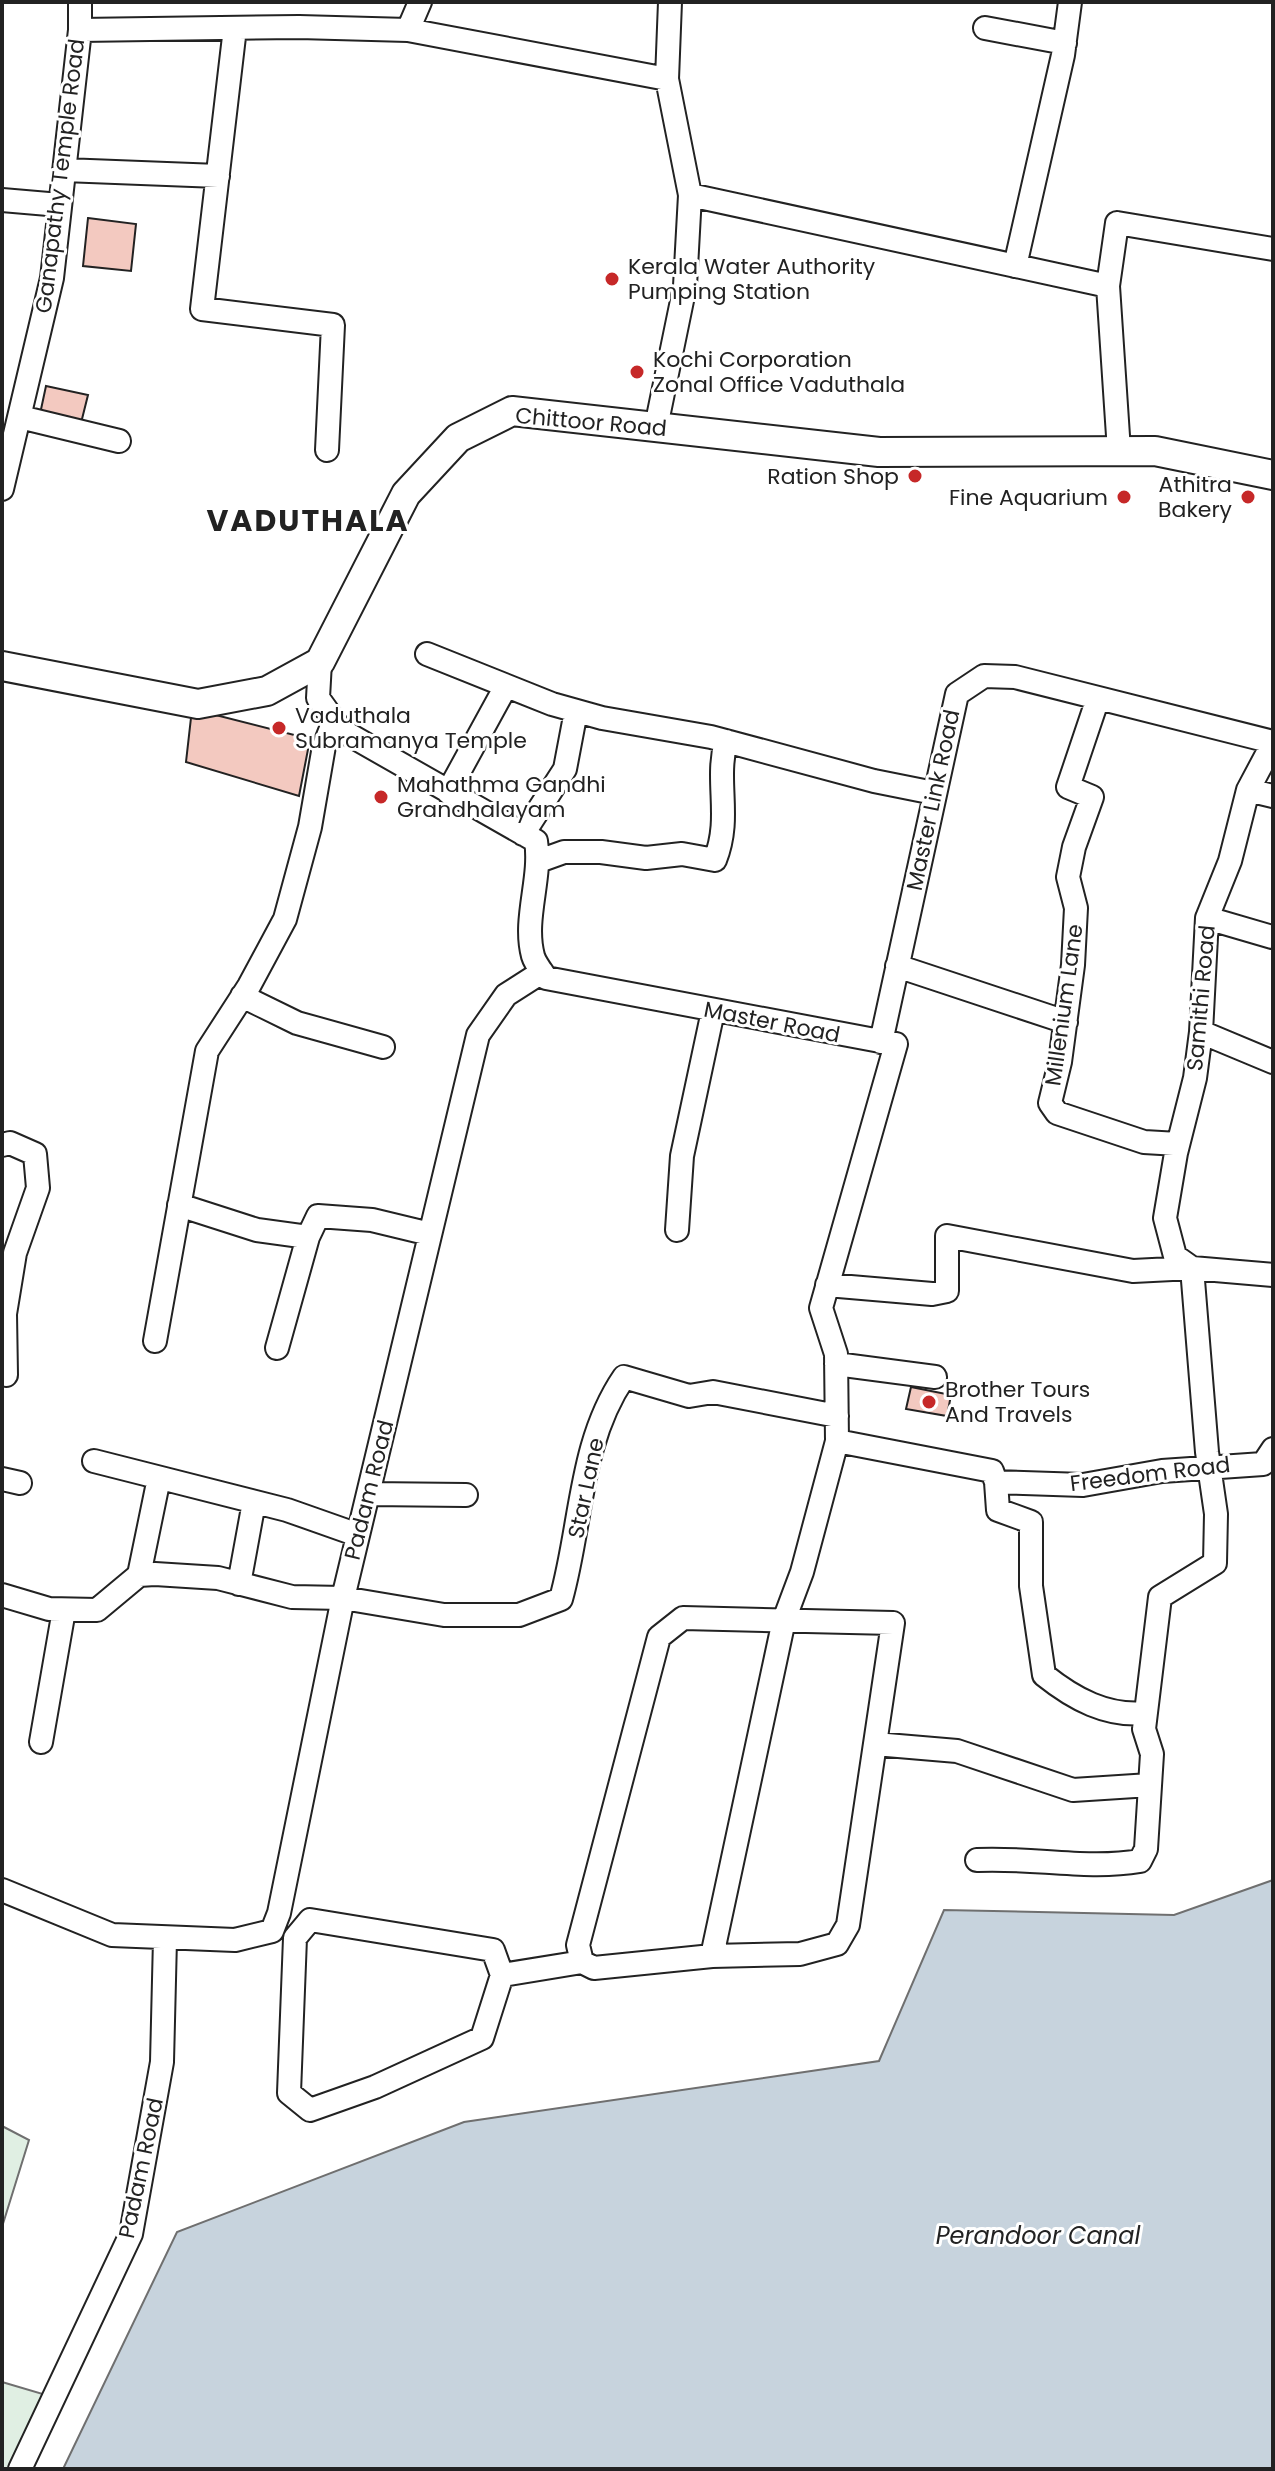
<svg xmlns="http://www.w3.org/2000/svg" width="1275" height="2471" font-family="Poppins,sans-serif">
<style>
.green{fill:#e0efe3;stroke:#6f6f6f;stroke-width:2}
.water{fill:#c7d3dd;stroke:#6f6f6f;stroke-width:2}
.building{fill:#f3c9c0;stroke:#222;stroke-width:2}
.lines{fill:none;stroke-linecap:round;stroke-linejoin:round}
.minor-casing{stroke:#222;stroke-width:26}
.major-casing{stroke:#222;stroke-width:32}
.minor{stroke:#fff;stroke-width:22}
.major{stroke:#fff;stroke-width:28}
.poi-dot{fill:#c62828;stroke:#fff;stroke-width:3}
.labels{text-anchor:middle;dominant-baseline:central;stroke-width:6;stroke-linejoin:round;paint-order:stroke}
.street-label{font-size:22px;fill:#222;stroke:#fff}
.poi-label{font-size:22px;fill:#222;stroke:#fff;text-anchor:start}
.water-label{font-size:24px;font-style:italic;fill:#222;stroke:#fff}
.district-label{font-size:30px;font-weight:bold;letter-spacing:2px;fill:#222;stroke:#fff}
</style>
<rect width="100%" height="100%" fill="#fff"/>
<!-- green -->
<path class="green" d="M 2,2126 L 29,2140 L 2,2227 Z
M 2,2382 L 53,2397 L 14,2469 L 2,2469 Z"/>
<!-- water -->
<path class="water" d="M 1273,1880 L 1273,2469 L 63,2469 L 177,2232 L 464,2122 L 879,2061 L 944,1910 L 1174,1915 Z"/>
<!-- building -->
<path class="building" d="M 88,218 L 136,224 L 131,271 L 83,266 Z
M 46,386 L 88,395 L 81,423 L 40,414 Z
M 192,709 L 310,739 L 299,796 L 186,762 Z
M 911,1387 L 951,1395 L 947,1416 L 906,1409 Z"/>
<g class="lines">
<defs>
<path id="minor" d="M 235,28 L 202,309 L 333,325 L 327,450
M 985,28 L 1065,43
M 80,30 L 299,27 L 408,30 L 420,2
M 408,30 L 667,79
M 64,170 L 218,176
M 690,195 L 1108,286 L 1119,451
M 2,200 L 60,205
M 1015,266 L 1063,55 L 1070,2
M 1108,286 L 1117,223 L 1273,249
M 20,417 L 119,441
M 656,427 L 685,286 L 690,195 L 667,79 L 670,2
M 2,489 L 52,278 L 80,30 L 80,2
M 427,654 L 552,704 L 602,718 L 711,737 L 874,781 L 934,793
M 320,662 L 318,698 L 341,730 L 536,841 C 542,878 523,919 533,956 C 535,963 542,972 546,978 L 896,1044 L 821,1308 L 836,1354 L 837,1441 L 802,1572 L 784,1620 L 712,1956 L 800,1954 L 837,1944 L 848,1925 L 893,1623 L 683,1618 L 659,1637 L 578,1945 L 582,1962 L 594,1968 L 712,1956
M 1098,698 L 1068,787 L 1092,797 L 1074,847 L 1068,877 L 1076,908 L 1073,965 L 1060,1062 L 1050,1103 L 1057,1113 L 1144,1142 L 1178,1144
M 1273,743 L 1248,790 L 1230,861 L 1207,918 L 1201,1032 L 1195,1078 L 1176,1153 L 1165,1218 L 1175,1256 L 1192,1268 L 1273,1275
M 1248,790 L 1273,796
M 448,792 L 506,686
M 523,834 L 565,769 L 576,711
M 539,861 L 564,852 L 601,852 L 646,858 L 682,854 L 715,860 C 732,817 715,783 726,741
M 1207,918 L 1272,937
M 897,966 L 1066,1022
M 242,996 L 297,1023 L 383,1047
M 1201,1032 L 1273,1062
M 881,1042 L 957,694 L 984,676 L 1015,677 L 1273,742
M 2,1145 L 10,1143 L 35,1154 L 38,1188 L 15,1253 L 5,1314 L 6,1375
M 179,1205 L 257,1230 L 308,1237 L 318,1216 L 372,1220 L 430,1234
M 677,1230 L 682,1156 L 713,1011
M 827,1285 L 932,1294 L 947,1291 L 947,1236 L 1133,1271 L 1192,1268 L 1207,1452 L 1216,1514 L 1215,1563 L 1160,1597 L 1144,1729 L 1152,1754 L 1146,1849 L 1140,1861 C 1086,1870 1032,1857 977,1860
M 155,1341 L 207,1051 L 249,986 L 285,919 L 310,827 L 324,746 L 334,721
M 277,1348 L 308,1237
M 836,1364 L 935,1377
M 837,1441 L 992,1471 L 996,1482 L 1083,1485 L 1162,1471 L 1263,1464 L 1273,1449
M 94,1461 L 287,1510 L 358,1535
M 2,1479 L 20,1483
M 996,1482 L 998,1510 L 1031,1522 L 1031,1586 L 1044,1675 C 1074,1699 1107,1717 1146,1713
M 368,1494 L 466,1495
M 139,1575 L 159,1478
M 239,1584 L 254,1502
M 2,1595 L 49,1609 L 97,1610 L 139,1575 L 155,1574 L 218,1578 L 292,1597 L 343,1598 L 444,1615 L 519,1615 L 561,1599 C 582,1524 579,1443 624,1377 L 689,1396 L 713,1392 L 837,1416
M 41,1742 L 64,1610
M 875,1744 L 957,1751 L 1073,1790 L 1150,1785
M 2,1890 L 112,1935 L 235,1940 L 272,1931 L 279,1913 L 343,1598 L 478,1035 L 506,995 L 542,972
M 502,1975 L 493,1950 L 310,1920 L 295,1938 L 289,2093 L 310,2110 L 375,2087 L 482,2038 L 502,1975 L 582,1962
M 20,2469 L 131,2234 L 162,2062 L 165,1939"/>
<path id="major" d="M 2,666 L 198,704 L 267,691 L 320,662 L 406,494 L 458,438 L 512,411 L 879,452 L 1155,451 L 1273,475"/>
</defs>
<!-- minor casing -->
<use href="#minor" class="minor-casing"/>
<!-- major casing -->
<use href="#major" class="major-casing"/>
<!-- minor -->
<use href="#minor" class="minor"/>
<!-- major -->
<use href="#major" class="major"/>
</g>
<!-- markers -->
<g class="poi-dot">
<circle cx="612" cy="279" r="8"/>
<circle cx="637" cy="372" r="8"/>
<circle cx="915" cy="476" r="8"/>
<circle cx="1124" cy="497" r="8"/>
<circle cx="1248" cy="497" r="8"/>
<circle cx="279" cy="728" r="8"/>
<circle cx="381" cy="797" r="8"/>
<circle cx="929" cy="1402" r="8"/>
</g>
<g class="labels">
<!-- street labels -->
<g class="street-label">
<text transform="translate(60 176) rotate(-83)">Ganapathy Temple Road</text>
<text transform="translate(591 422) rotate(5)">Chittoor Road</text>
<text transform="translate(933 800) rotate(-78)">Master Link Road</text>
<text transform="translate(1201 998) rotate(-85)">Samithi Road</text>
<text transform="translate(1064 1005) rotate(-82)">Millenium Lane</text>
<text transform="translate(772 1022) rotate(11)">Master Road</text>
<text transform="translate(1150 1474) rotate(-7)">Freedom Road</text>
<text transform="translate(586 1488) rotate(-78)">Star Lane</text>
<text transform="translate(369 1490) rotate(-76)">Padam Road</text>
<text transform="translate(141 2168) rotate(-78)">Padam Road</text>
</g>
<!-- poi labels -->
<g class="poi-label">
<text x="628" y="266">Kerala Water Authority<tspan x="628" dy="25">Pumping Station</tspan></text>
<text x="653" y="359">Kochi Corporation<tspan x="653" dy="25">Zonal Office Vaduthala</tspan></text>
<text x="899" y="476" text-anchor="end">Ration Shop</text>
<text x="1232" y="484" text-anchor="end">Athitra<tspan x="1232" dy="25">Bakery</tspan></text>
<text x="1108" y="497" text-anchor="end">Fine Aquarium</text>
<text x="295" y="715">Vaduthala<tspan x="295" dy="25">Subramanya Temple</tspan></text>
<text x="397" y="784">Mahathma Gandhi<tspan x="397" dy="25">Grandhalayam</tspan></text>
<text x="945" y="1389">Brother Tours<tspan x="945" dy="25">And Travels</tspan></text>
</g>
<!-- water labels -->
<g class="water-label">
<text x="1038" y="2235">Perandoor Canal</text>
</g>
<!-- district labels -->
<g class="district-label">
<text x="308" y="520">VADUTHALA</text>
</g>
</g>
<!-- border -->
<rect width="1275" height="2471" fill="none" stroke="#222222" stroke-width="8"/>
</svg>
